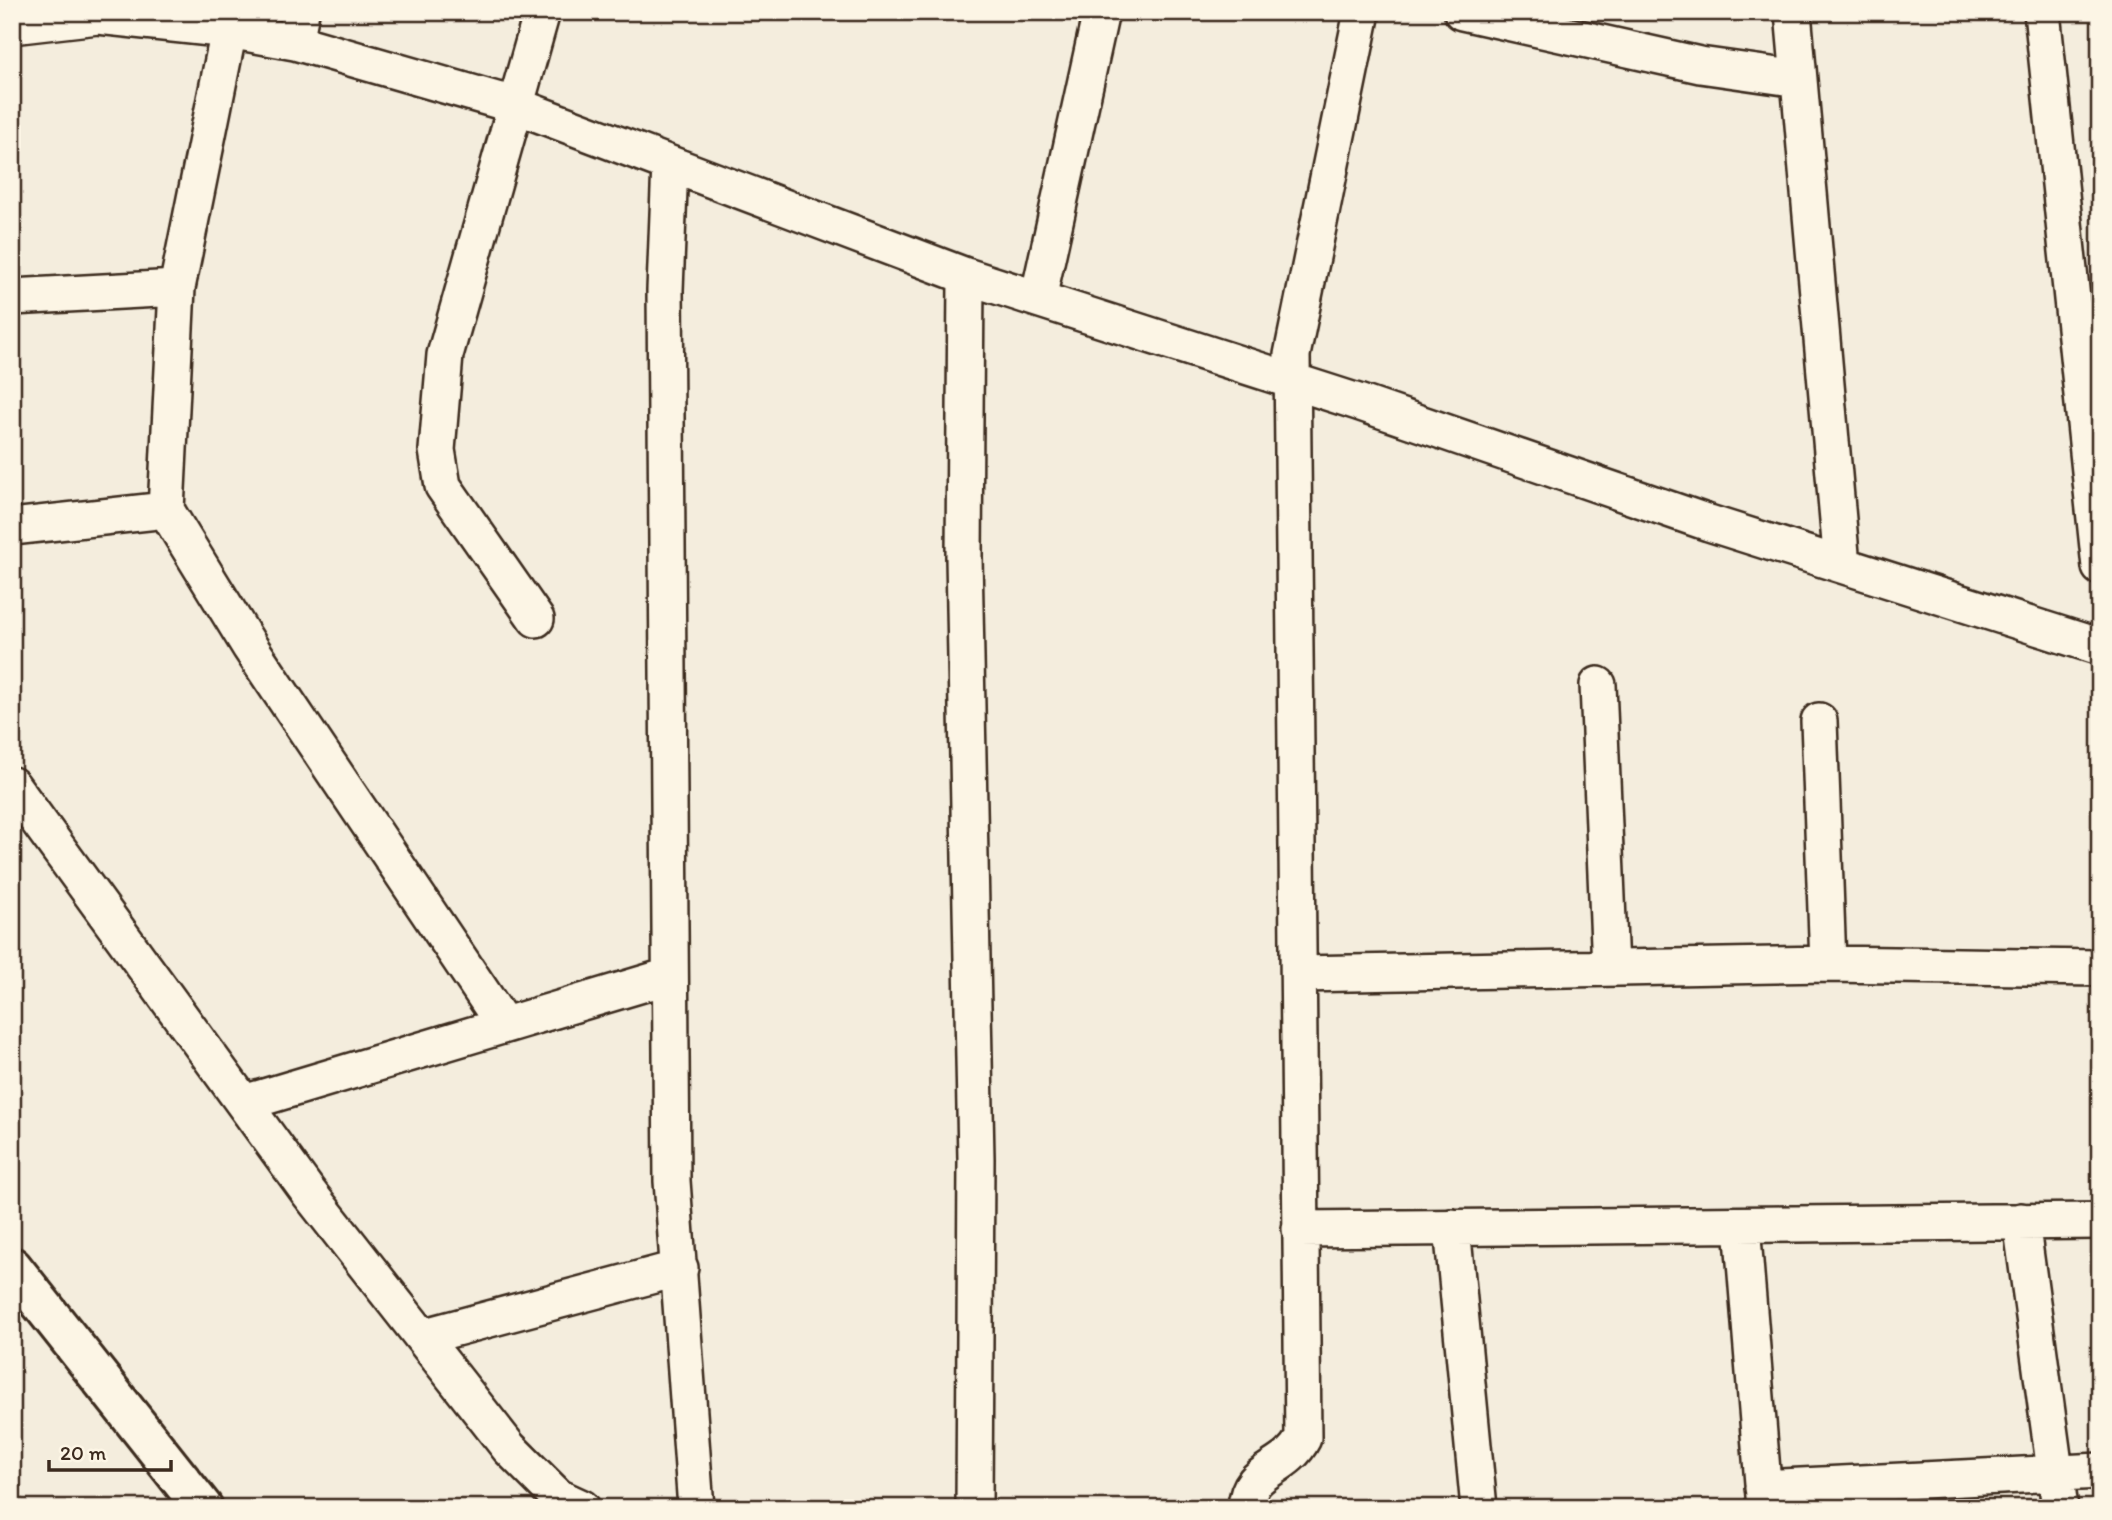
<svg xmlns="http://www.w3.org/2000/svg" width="2112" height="1520" font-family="Itim,sans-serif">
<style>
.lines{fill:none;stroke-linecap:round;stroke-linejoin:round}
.minor-casing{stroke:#3b2a1e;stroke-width:40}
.tertiary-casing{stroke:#3b2a1e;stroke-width:44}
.minor{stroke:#fcf5e5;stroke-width:35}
.tertiary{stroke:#fcf5e5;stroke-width:38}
</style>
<rect width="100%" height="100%" fill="#f4eddd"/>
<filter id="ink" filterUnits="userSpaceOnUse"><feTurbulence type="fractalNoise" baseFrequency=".0143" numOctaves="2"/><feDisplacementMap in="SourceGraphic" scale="14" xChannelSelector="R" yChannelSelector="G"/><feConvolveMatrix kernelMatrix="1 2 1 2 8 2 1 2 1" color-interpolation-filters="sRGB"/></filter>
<g filter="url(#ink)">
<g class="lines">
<defs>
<path id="minor" d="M 1462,12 L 1700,65 L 1799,79
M 1793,12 L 1842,565
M 2042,12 L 2100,567
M 12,26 L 98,16 L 229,30 L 295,42 L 517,106 L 966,276 L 1358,402 L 1709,523 L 2100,647
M 295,42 L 301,12
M 670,164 L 665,290 L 672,1181 L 696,1508
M 966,276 L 964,557 L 976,1159 L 974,1508
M 12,297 L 177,288
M 1038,299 L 1101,12
M 166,510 L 177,288 L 229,30
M 12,527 L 166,510 L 250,647 L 504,1025
M 536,619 L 443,486 L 437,450 L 445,355 L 542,12
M 1598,685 L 1610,968
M 1819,721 L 1828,964
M 12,785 L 309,1193 L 509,1448 L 558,1497 L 582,1508
M 1299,974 L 1828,964 L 2100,968
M 244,1103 L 669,976
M 2021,1221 L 2060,1508
M 1742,1225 L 1765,1508
M 1452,1227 L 1479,1508
M 1300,1229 L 2100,1221
M 422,1337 L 680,1268
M 1763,1488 L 2100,1471
M 1246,1508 C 1248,1466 1285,1473 1303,1438 L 1292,355 L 1362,12"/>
<path id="tertiary" d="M 12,1267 L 203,1508"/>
</defs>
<!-- minor casing -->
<use href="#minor" class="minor-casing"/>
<!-- tertiary casing -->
<use href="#tertiary" class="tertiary-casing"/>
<!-- minor -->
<use href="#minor" class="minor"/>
<!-- tertiary -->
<use href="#tertiary" class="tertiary"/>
</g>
</g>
<!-- margin -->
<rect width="2112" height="1520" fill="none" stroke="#fcf5e5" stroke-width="42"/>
<rect x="21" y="21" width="2070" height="1478" fill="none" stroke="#3b2a1e" stroke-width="2.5" filter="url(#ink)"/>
<!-- scale -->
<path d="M49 1460v10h122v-10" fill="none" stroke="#3b2a1e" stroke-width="3.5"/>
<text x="60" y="1460" font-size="21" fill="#3b2a1e" stroke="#fcf5e5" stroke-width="5" paint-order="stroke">20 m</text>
</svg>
